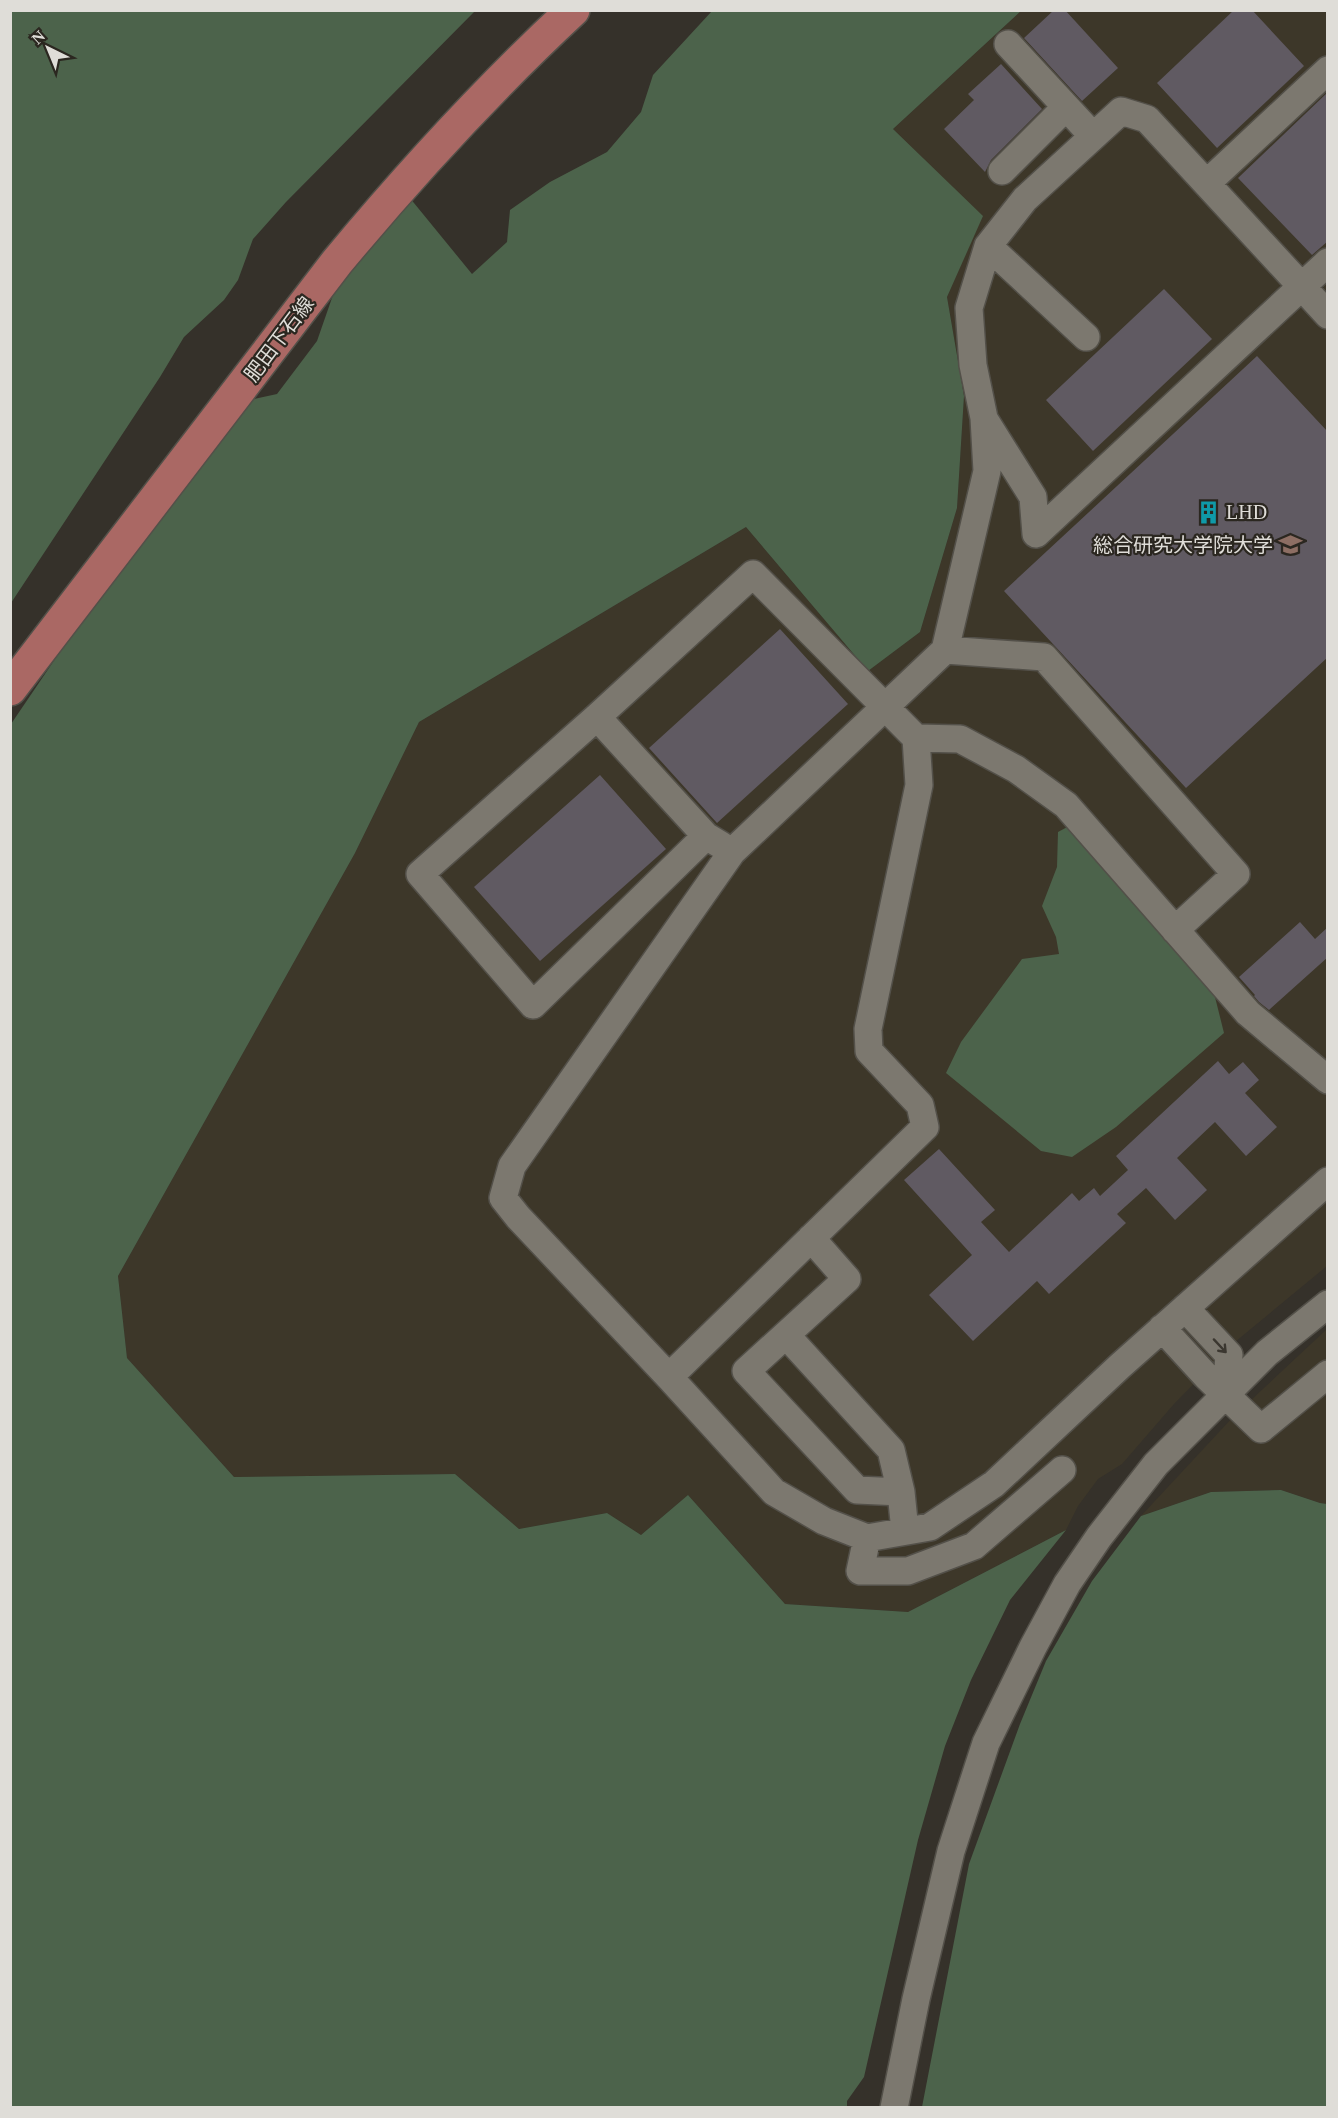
<svg xmlns="http://www.w3.org/2000/svg" width="1338" height="2118" font-family="'Times New Roman','Noto Sans JP',serif">
<style>
.built{fill:#3d3729}
.forest{fill:#4c634b}
.building{fill:#605a62}
.lines{fill:none;stroke-linecap:round;stroke-linejoin:round}
.minor-casing{stroke:#535049;stroke-width:30}
.major-casing{stroke:#535049;stroke-width:36}
.minor{stroke:#7c786f;stroke-width:27}
.major{stroke:#aa6864;stroke-width:33}
.oneway{stroke:#3b3730}
.labels{text-anchor:middle;dominant-baseline:central;stroke-width:4.5;stroke-linejoin:round;paint-order:stroke}
.street-label{font-size:20px;fill:#dfddd8;stroke:#2b2720}
.poi-label{font-size:20px;fill:#dfddd8;stroke:#2b2720;text-anchor:start}
</style>
<rect width="100%" height="100%" fill="#35312a"/>
<!-- built -->
<path class="built" d="M 1021,11 L 1327,11 L 1327,1266 L 1235,1342 L 1174,1404 L 1122,1464 L 1098,1479 L 1078,1506 L 1066,1530 L 908,1612 L 785,1604 L 688,1495 L 641,1535 L 607,1513 L 519,1529 L 455,1474 L 234,1477 L 127,1358 L 118,1276 L 355,853 L 419,722 L 746,527 L 868,671 L 920,632 L 957,508 L 964,396 L 947,297 L 982,216 L 893,129 Z
M 1327,1329 L 1327,1504 L 1320,1503 L 1281,1490 L 1211,1492 L 1141,1516 L 1233,1417 Z"/>
<!-- forest -->
<path class="forest" d="M 11,10 L 475,11 L 286,202 L 253,239 L 238,280 L 224,300 L 184,337 L 160,377 L 11,603 Z
M 712,11 L 1021,11 L 893,129 L 983,216 L 947,297 L 964,396 L 957,508 L 920,632 L 868,671 L 746,527 L 419,722 L 355,853 L 118,1276 L 127,1358 L 234,1477 L 455,1474 L 519,1529 L 607,1513 L 641,1535 L 688,1495 L 785,1604 L 908,1612 L 1066,1530 L 1010,1600 L 971,1680 L 945,1746 L 918,1840 L 864,2077 L 847,2101 L 847,2108 L 11,2108 L 11,724 L 70,637 L 241,402 L 277,394 L 317,341 L 333,295 L 353,253 L 405,192 L 472,274 L 507,242 L 510,210 L 550,182 L 607,152 L 641,112 L 653,75 Z
M 1071,825 L 1214,993 L 1224,1033 L 1116,1127 L 1072,1157 L 1041,1151 L 946,1073 L 961,1042 L 1022,959 L 1059,954 L 1056,937 L 1042,906 L 1057,867 L 1058,832 Z
M 1281,1490 L 1320,1503 L 1327,1504 L 1327,2107 L 922,2107 L 969,1864 L 1020,1724 L 1046,1661 L 1092,1581 L 1141,1516 L 1211,1492 Z"/>
<!-- building -->
<path class="building" d="M 1054,10 L 1065,10 L 1118,68 L 1082,101 L 1024,38 Z
M 1234,10 L 1252,10 L 1304,66 L 1217,148 L 1157,83 Z
M 1001,64 L 1042,109 L 991,160 L 985,172 L 944,129 L 974,100 L 968,94 Z
M 1328,92 L 1328,241 L 1312,255 L 1238,178 Z
M 1164,289 L 1212,339 L 1093,451 L 1046,400 Z
M 1257,356 L 1328,432 L 1328,657 L 1186,788 L 1004,591 Z
M 780,629 L 848,704 L 717,823 L 649,748 Z
M 600,775 L 666,849 L 540,961 L 474,887 Z
M 1300,922 L 1315,939 L 1328,927 L 1328,957 L 1269,1010 L 1259,1002 L 1254,996 L 1255,995 L 1239,977 Z
M 1218,1061 L 1229,1074 L 1243,1062 L 1259,1080 L 1245,1093 L 1277,1127 L 1246,1156 L 1215,1122 L 1177,1158 L 1207,1190 L 1175,1220 L 1146,1188 L 1117,1214 L 1126,1223 L 1049,1294 L 1037,1281 L 973,1341 L 929,1295 L 972,1255 L 904,1180 L 939,1149 L 995,1210 L 981,1222 L 1009,1252 L 1072,1193 L 1079,1201 L 1094,1188 L 1100,1196 L 1128,1170 L 1116,1156 Z"/>
<g class="lines">
<defs>
<path id="minor" d="M 1008,44 L 1093,136
M 1002,171 L 1066,107
M 1207,183 L 1328,70
M 988,246 L 1086,337
M 1328,315 L 1147,119 L 1121,111 L 1025,199 L 988,246 L 969,308 L 973,365 L 984,418 L 987,471 L 945,650 L 732,852 L 512,1166 L 503,1198 L 518,1217 L 669,1377 L 774,1492 L 824,1521 L 867,1538 L 930,1527 L 994,1484 L 1120,1366 L 1328,1181
M 986,422 L 1033,497 L 1036,534 L 1328,262
M 945,650 L 1044,657 L 1236,874 L 1175,930
M 597,717 L 706,836 L 721,845
M 706,836 L 533,1005 L 420,874 L 597,717 L 753,574 L 916,738 L 960,739 L 1016,769 L 1066,805 L 1248,1013 L 1328,1080
M 811,1238 L 847,1279 L 746,1371 L 857,1490 L 901,1492 L 905,1531
M 1185,1308 L 1229,1355 L 1226,1394
M 1162,1328 L 1206,1376 L 1261,1429 L 1328,1374
M 786,1335 L 891,1450 L 901,1492
M 669,1377 L 925,1127 L 920,1105 L 869,1051 L 868,1029 L 919,785 L 916,738
M 867,1538 L 860,1571 L 908,1571 L 974,1546 L 1062,1470
M 894,2108 L 916,1999 L 951,1851 L 986,1743 L 1033,1647 L 1067,1584 L 1099,1537 L 1156,1464 L 1267,1353 L 1328,1304"/>
<path id="major" d="M 10,689 L 337,262 C 411,173 488,89 573,10"/>
</defs>
<!-- minor casing -->
<use href="#minor" class="minor-casing"/>
<!-- major casing -->
<use href="#major" class="major-casing"/>
<!-- minor -->
<use href="#minor" class="minor"/>
<!-- major -->
<use href="#major" class="major"/>
</g>
<!-- one-way arrows -->
<defs><path id="oneway-shaft" d="M-6 0H5M1.5-3L5.5 0L1.5 3" fill="none" stroke-width="1.6" stroke-linecap="round" stroke-linejoin="round" transform="scale(1.5)"/></defs>
<use class="oneway" href="#oneway-shaft" transform="translate(1220 1346) rotate(47)"/>
<!-- icons -->
<defs>
<symbol id="building-bare" viewBox="-9 -9 18 18"><path d="M-4-6H4V6H1V3H-1V6H-4ZM-2.5-4.3h1.7v1.8h-1.7ZM.8-4.3h1.7v1.8H.8ZM-2.5-1h1.7V.8h-1.7ZM.8-1h1.7V.8H.8Z" fill="#0f9aa8" stroke="#2b2720" stroke-width="2.5" paint-order="stroke"/></symbol>
<symbol id="university-bare" viewBox="-9 -9 18 18"><path d="M0-5L7-2L0 1L-7-2ZM-4 1L0 2.5L4 1V4Q0 6-4 4Z" fill="#8d6e63" stroke="#2b2720" stroke-width="2.5" paint-order="stroke"/></symbol>
</defs>
<g fill-rule="evenodd">
<use href="#building-bare" x="1192" y="496" width="33" height="33"/>
<use href="#university-bare" x="1274" y="528" width="33" height="33"/>
</g>
<g class="labels">
<!-- street labels -->
<g class="street-label">
<text transform="translate(279 339) rotate(-53)">肥田下石線</text>
</g>
<!-- poi labels -->
<g class="poi-label">
<text x="1226" y="512">LHD</text>
<text x="1273" y="545" text-anchor="end">総合研究大学院大学</text>
</g>
</g>
<!-- border -->
<rect width="1338" height="2118" fill="none" stroke="#dfddd8" stroke-width="24"/>
<!-- north arrow -->
<g transform="translate(48 48) rotate(317)" stroke="#2b2720" stroke-width="4.5" paint-order="stroke">
<path d="M0-4.5L10 22L0 15L-10 22Z" fill="#dfddd8"/>
<text y="-9" font-size="16" font-weight="bold" text-anchor="middle" fill="#dfddd8">N</text>
</g>
</svg>
